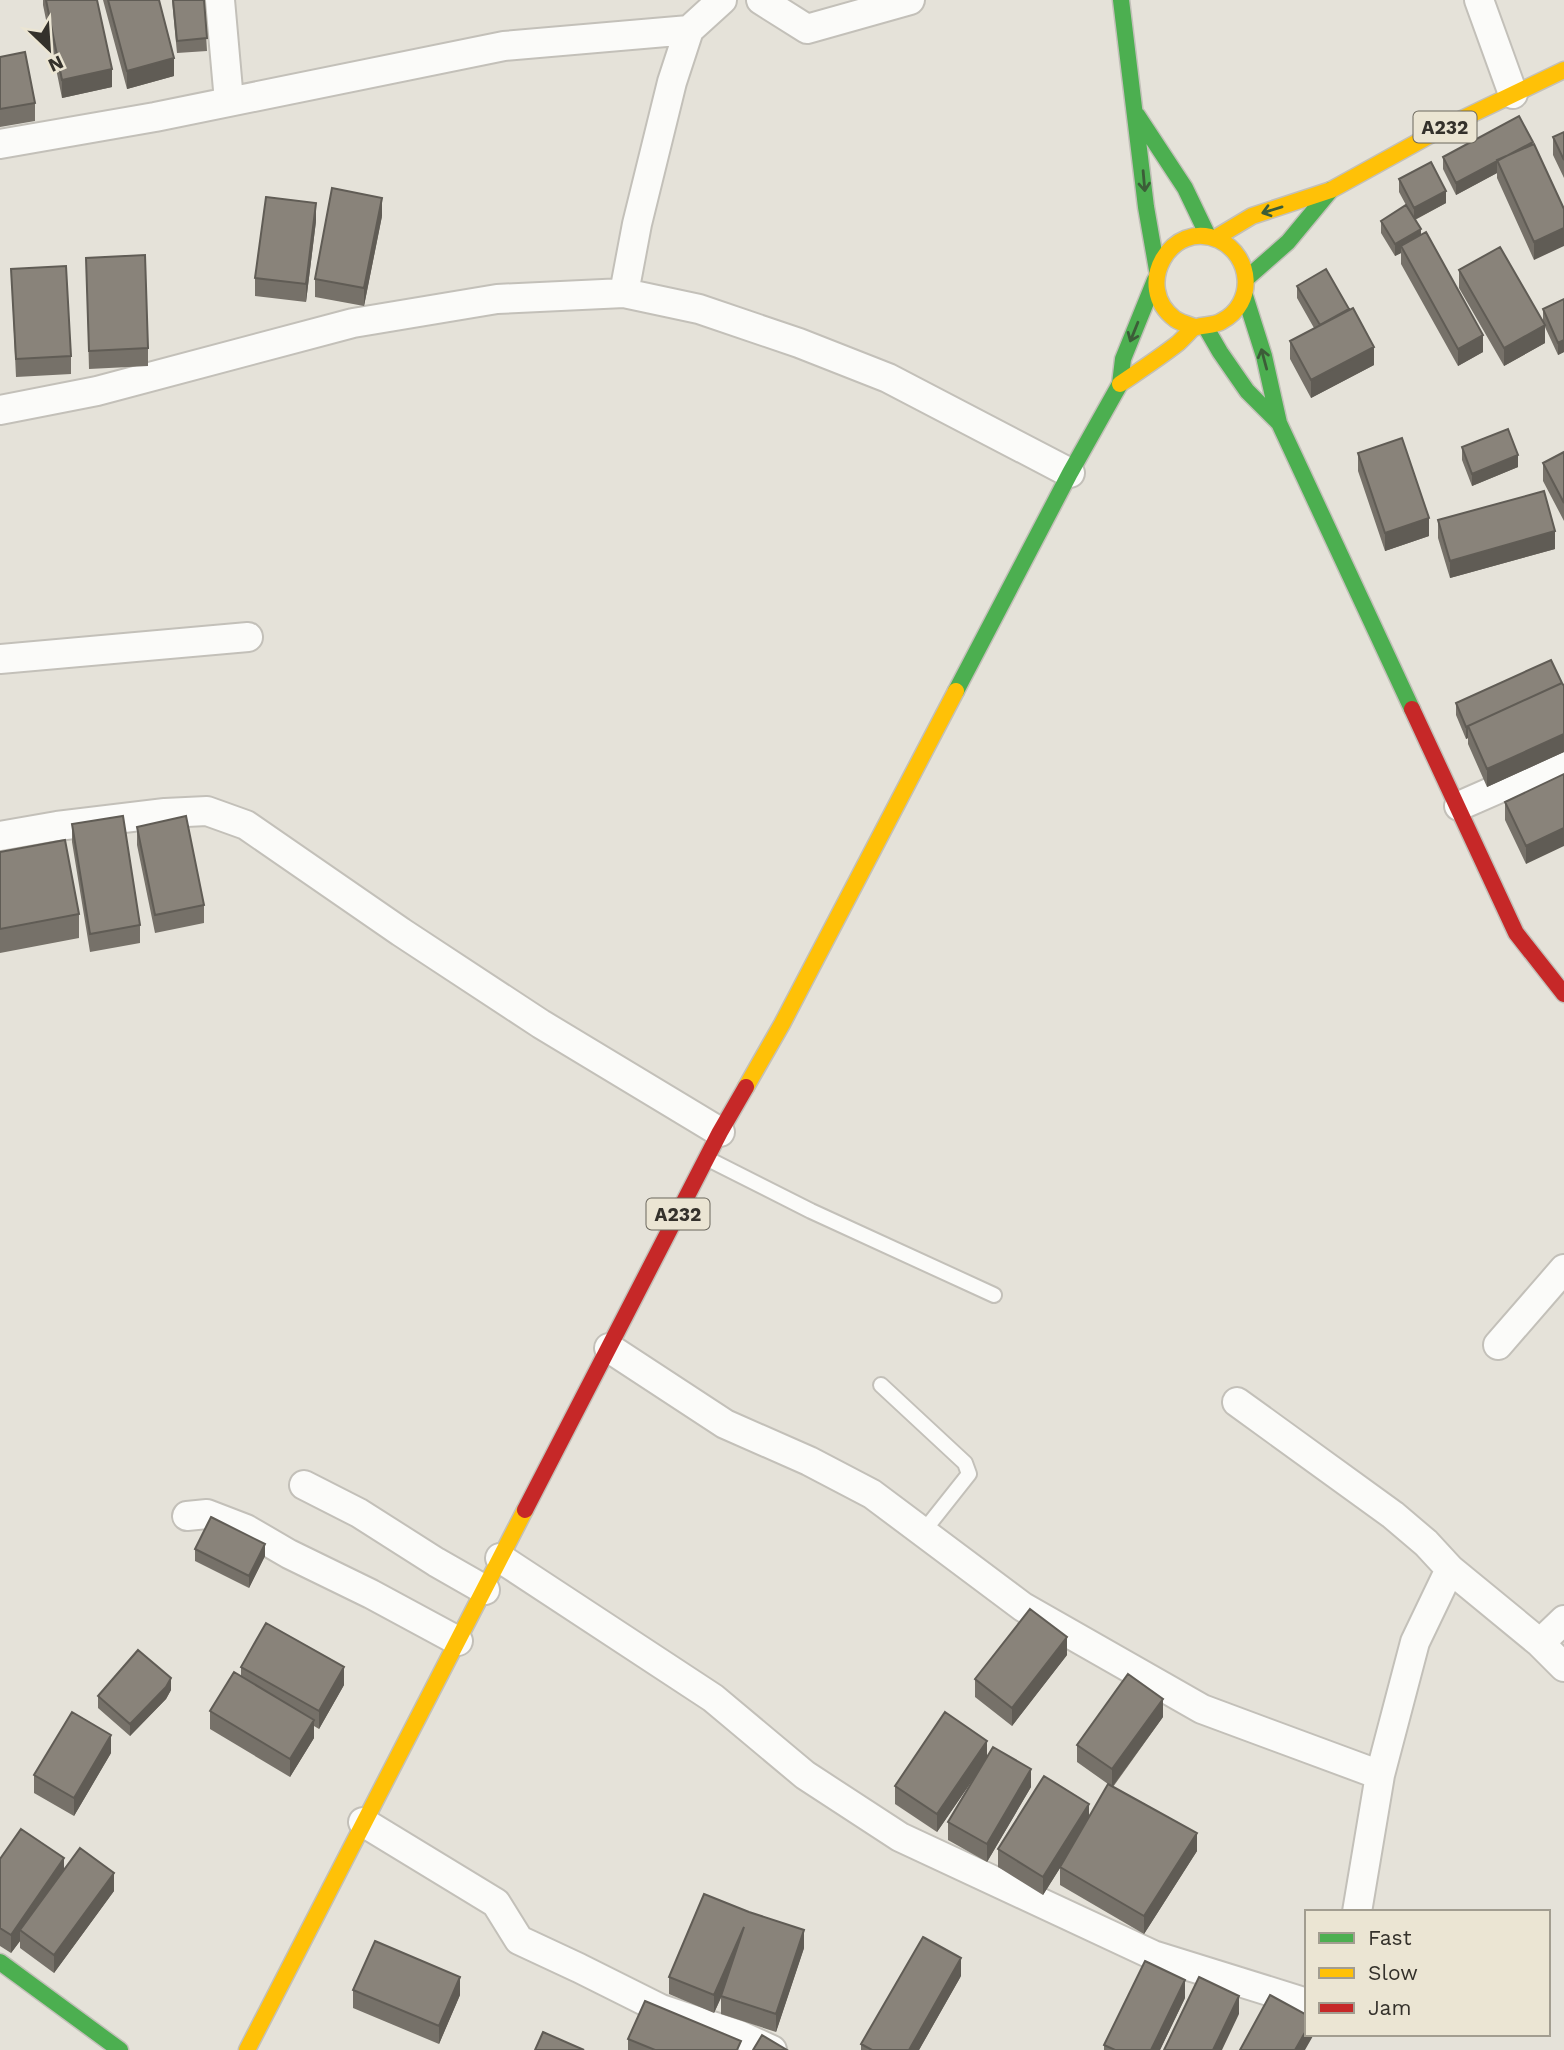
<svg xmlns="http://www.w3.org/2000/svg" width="1564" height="2050" font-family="'Work Sans',sans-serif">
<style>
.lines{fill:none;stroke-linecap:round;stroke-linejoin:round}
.lane-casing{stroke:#c3c0b9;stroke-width:18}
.street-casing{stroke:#c3c0b9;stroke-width:32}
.fast-casing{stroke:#c3c0b9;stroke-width:19}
.slow-casing{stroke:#c3c0b9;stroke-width:19}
.jam-casing{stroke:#c3c0b9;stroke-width:19}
.lane{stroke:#fbfbf9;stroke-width:14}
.street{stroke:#fbfbf9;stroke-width:28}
.fast{stroke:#4caf50;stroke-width:16}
.slow{stroke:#ffc107;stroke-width:16}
.jam{stroke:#c62828;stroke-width:16}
.wall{fill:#767169}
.shaded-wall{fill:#605c55}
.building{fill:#89837a;stroke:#605c55;stroke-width:2}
.oneway{stroke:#3c5d38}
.labels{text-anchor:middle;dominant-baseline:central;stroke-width:7;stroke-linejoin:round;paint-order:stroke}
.shield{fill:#ebe5d3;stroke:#6b675d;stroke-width:2}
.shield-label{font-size:19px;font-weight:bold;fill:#34312b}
</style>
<rect width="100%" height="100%" fill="#e5e2d9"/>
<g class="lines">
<defs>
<path id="lane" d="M 708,1159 L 811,1211 L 994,1295
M 881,1385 L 965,1463 L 969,1474 L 923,1532"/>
<path id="street" d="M 220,0 L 229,101
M 761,0 L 807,29 L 910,0
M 1479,0 L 1513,94
M 0,144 L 155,117 L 504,46 L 689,30
M 624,293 L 637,224 L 672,82 L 689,30 L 722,0
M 0,410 L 97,391 L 353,323 L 497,299 L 624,293 L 699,309 L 799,343 L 888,378 L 1070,473
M 0,659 L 248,637
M 1459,806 L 1564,760
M 0,836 L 57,826 L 165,813 L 207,811 L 246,825 L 401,932 L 541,1024 L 720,1132
M 1498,1345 L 1564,1269
M 609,1348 L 725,1424 L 809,1461 L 872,1494 L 1023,1607 L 1202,1709 L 1380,1775
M 1237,1402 L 1393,1515 L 1426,1543 L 1450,1569
M 304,1485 L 359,1513 L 436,1562 L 485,1590
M 187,1516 L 207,1514 L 246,1529 L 289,1554 L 371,1594 L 458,1641
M 500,1558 L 713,1698 L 805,1775 L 900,1837 L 1153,1955 L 1307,2003
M 1540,1643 L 1564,1667
M 363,1822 L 496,1903 L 519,1940 L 579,1968 L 661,2009 L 739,2035 L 772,2050
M 1357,1912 L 1380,1775 L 1415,1642 L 1450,1569 L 1540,1643 L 1564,1620"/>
<path id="fast" d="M 1121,0 L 1146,207 L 1157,270
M 1137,115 L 1185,188 L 1208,236
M 1246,279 L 1288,242 L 1331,190
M 1245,296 L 1264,356 L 1279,423 L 1412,709
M 1205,326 L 1220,352 L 1247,391 L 1279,423
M 956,691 L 1070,473 L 1120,384 L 1123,359 L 1155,280
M 0,1962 L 120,2050"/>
<path id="slow" d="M 1217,237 L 1252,216 L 1331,190 L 1443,128 L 1564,70
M 1120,384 C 1139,371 1159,358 1177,344 C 1182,340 1187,334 1192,329 C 1199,324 1213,327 1222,321 C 1256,303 1252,256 1219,240 C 1171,218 1132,287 1175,319 C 1181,323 1189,325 1195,327
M 746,1087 L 782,1024 L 956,691
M 247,2050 L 525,1510"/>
<path id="jam" d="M 1412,709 L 1516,933 L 1564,994
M 525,1510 L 720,1132 L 746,1087"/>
</defs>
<!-- lane casing -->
<use href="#lane" class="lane-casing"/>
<!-- street casing -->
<use href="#street" class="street-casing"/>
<!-- fast casing -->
<use href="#fast" class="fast-casing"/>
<!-- slow casing -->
<use href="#slow" class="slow-casing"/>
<!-- jam casing -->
<use href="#jam" class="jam-casing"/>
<!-- lane -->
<use href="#lane" class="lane"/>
<!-- street -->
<use href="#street" class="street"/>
<!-- fast -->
<use href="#fast" class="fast"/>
<!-- slow -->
<use href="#slow" class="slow"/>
<!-- jam -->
<use href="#jam" class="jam"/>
</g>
<!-- wall -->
<path class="wall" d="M 43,0 L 97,0 L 112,87 L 62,98 L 43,5 Z
M 103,0 L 159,0 L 174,76 L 127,89 Z
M 172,0 L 204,0 L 207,51 L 177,53 Z
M 0,57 L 35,103 L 35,121 L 0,127 Z
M 1564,132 L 1564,178 L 1553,155 L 1553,137 Z
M 1533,144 L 1564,209 L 1534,260 L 1497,178 L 1497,173 L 1456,195 L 1443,169 L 1443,157 Z
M 1399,179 L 1446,203 L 1415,220 L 1421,234 L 1483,352 L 1458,366 L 1401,264 L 1401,253 L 1395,256 L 1381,233 L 1381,221 L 1406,205 L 1399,192 Z
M 382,216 L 364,306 L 315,297 L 315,279 Z
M 316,221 L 306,302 L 255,296 L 255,278 Z
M 86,258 L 148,348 L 148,366 L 89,369 Z
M 11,269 L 71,356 L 71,374 L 16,377 Z
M 1459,270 L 1543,321 L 1543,309 L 1564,299 L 1564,352 L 1558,355 L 1545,327 L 1545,343 L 1504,366 L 1459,288 Z
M 1297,286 L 1374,365 L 1311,398 L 1290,359 L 1290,341 L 1314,328 L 1297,298 Z
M 1462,447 L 1518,467 L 1472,486 L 1462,460 Z
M 1564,452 L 1564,521 L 1543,481 L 1543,463 Z
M 1358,453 L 1429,536 L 1385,551 L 1358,471 Z
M 1438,520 L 1555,549 L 1450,578 L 1438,538 Z
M 1562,683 L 1564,686 L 1564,752 L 1487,787 L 1468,744 L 1468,738 L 1466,739 L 1456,715 L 1456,703 Z
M 1564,774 L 1526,864 L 1505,820 L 1505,802 Z
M 72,824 L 140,925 L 140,943 L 90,952 L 72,842 Z
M 137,827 L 204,905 L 204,923 L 155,933 L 137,845 Z
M 0,852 L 79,914 L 79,938 L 0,953 Z
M 195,1549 L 265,1556 L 249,1588 L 195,1561 Z
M 1067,1655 L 1012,1726 L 975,1697 L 975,1679 Z
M 241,1667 L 344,1685 L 319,1729 L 314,1726 L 314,1738 L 290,1777 L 210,1729 L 210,1711 L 241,1676 Z
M 171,1690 L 166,1699 L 130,1736 L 98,1708 L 98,1696 Z
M 1163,1717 L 1113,1787 L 1197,1851 L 1144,1934 L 1060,1885 L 1060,1868 L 1043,1895 L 998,1867 L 998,1849 L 1089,1817 L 1108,1784 L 1077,1762 L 1077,1745 Z
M 111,1753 L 74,1816 L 34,1793 L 34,1775 Z
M 987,1756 L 1031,1787 L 987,1862 L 948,1840 L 948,1822 L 978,1772 L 937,1832 L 895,1804 L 895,1786 Z
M 0,1859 L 64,1870 L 114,1891 L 54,1973 L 20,1948 L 20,1941 L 11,1953 L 0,1946 Z
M 804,1948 L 776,2032 L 721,2014 L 721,1998 L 714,2013 L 669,1994 L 669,1977 Z
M 961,1976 L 919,2050 L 861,2050 L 861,2044 Z
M 353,1990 L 460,1995 L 439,2044 L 353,2008 Z
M 1185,1998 L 1160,2050 L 1104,2050 L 1104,2045 Z
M 628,2039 L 741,2050 L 628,2050 Z"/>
<!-- shaded-wall -->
<path class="shaded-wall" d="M 174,58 L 174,76 L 127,89 L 127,71 Z
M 112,69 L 112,87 L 62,98 L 62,80 Z
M 1497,161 L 1497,173 L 1456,195 L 1456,183 Z
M 1446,191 L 1446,203 L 1414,220 L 1414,208 Z
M 382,198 L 382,216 L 364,306 L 364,288 Z
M 316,203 L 316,221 L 306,302 L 306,284 Z
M 1564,228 L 1564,246 L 1534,260 L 1534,242 Z
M 1421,229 L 1421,241 L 1401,246 L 1401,253 L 1395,256 L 1395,244 Z
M 1545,325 L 1545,343 L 1504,366 L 1504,348 Z
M 1483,335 L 1483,352 L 1458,366 L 1458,349 Z
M 1564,340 L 1564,352 L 1558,355 L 1558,343 Z
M 1374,347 L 1374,365 L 1311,398 L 1311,380 Z
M 1518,455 L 1518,467 L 1472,486 L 1472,474 Z
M 1429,518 L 1429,536 L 1385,551 L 1385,533 Z
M 1555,531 L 1555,549 L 1450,578 L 1450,561 Z
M 1468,726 L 1468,738 L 1466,739 L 1466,727 Z
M 1564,734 L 1564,752 L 1487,787 L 1487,769 Z
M 1564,828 L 1564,846 L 1526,864 L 1526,846 Z
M 265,1544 L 265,1556 L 249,1588 L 249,1576 Z
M 1067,1637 L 1067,1655 L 1012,1726 L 1012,1708 Z
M 344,1667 L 344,1685 L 319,1729 L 319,1711 Z
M 171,1678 L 171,1690 L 166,1699 L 130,1736 L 130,1724 Z
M 1163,1699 L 1163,1717 L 1112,1787 L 1112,1769 Z
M 314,1720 L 314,1738 L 290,1777 L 290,1759 Z
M 111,1735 L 111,1753 L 74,1816 L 74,1798 Z
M 987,1741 L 987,1759 L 937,1832 L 937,1814 Z
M 1031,1769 L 1031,1787 L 987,1862 L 987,1844 Z
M 1089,1804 L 1089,1822 L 1043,1895 L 1043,1877 Z
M 1197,1833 L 1197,1851 L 1144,1934 L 1144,1916 Z
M 64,1858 L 64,1876 L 20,1930 L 20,1941 L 11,1953 L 11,1935 Z
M 114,1873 L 114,1891 L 54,1973 L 54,1955 Z
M 744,1927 L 744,1945 L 714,2013 L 714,1995 Z
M 804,1930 L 804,1948 L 776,2032 L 776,2014 Z
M 961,1958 L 961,1976 L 919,2050 L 909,2050 Z
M 460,1977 L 460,1995 L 439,2044 L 439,2026 Z
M 1185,1980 L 1185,1998 L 1160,2050 L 1151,2050 Z
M 1239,1996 L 1239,2014 L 1222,2050 L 1213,2050 Z
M 1307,2029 L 1307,2034 L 1313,2034 L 1313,2036 L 1305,2050 L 1295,2050 Z"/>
<!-- building -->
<path class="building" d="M 46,0 L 97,0 L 112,69 L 62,80 Z
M 108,0 L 159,0 L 174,58 L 127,71 Z
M 173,0 L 204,0 L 207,38 L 177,41 Z
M 25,52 L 35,103 L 0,109 L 0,57 Z
M 1519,116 L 1533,142 L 1456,183 L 1443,157 Z
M 1564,132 L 1564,160 L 1553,137 Z
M 1534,144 L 1564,209 L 1564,228 L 1534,242 L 1497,160 Z
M 1431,162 L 1446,191 L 1414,208 L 1399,179 Z
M 332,188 L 382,198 L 364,288 L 315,279 Z
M 266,197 L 316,203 L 306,284 L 255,278 Z
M 1406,205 L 1421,229 L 1395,244 L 1381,221 Z
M 1426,232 L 1483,335 L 1458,349 L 1401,246 Z
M 1500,247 L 1545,325 L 1504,348 L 1459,270 Z
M 145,255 L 148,348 L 89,351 L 86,258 Z
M 66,266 L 71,356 L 16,359 L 11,269 Z
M 1326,269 L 1349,309 L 1320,325 L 1297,286 Z
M 1564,299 L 1564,340 L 1558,343 L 1543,309 Z
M 1353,308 L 1374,347 L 1311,380 L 1290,341 Z
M 1508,429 L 1518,455 L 1472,474 L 1462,447 Z
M 1402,438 L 1429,518 L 1385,533 L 1358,453 Z
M 1564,452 L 1564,503 L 1543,463 Z
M 1544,491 L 1555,531 L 1450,561 L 1438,520 Z
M 1551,660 L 1562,683 L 1466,727 L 1456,703 Z
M 1562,683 L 1564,686 L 1564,734 L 1487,769 L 1468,726 Z
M 1564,774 L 1564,828 L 1526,846 L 1505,802 Z
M 123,816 L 140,925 L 90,934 L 72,824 Z
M 186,816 L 204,905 L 155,915 L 137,827 Z
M 65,840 L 79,914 L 0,929 L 0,852 Z
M 211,1517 L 265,1544 L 249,1576 L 195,1549 Z
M 1030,1609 L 1067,1637 L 1012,1708 L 975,1679 Z
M 266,1623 L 344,1667 L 319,1711 L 241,1667 Z
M 138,1650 L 171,1678 L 166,1687 L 130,1724 L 98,1696 Z
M 234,1672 L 314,1720 L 290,1759 L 210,1711 Z
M 1128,1674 L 1163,1699 L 1112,1769 L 1077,1745 Z
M 72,1712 L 111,1735 L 74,1798 L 34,1775 Z
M 945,1712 L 987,1741 L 937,1814 L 895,1786 Z
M 993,1747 L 1031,1769 L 987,1844 L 948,1822 Z
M 1044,1776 L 1089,1804 L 1043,1877 L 998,1849 Z
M 1108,1784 L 1197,1833 L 1144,1916 L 1060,1867 Z
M 21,1829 L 64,1858 L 11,1935 L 0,1928 L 0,1859 Z
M 80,1848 L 114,1873 L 54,1955 L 20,1930 Z
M 704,1894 L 749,1912 L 804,1930 L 776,2014 L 721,1996 L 744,1927 L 714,1995 L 669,1977 Z
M 923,1937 L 961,1958 L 909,2050 L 872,2050 L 861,2044 Z
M 375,1941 L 460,1977 L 439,2026 L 353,1990 Z
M 1145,1961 L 1185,1980 L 1151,2050 L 1115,2050 L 1104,2045 Z
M 1199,1977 L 1239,1996 L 1213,2050 L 1164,2050 Z
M 1270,1995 L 1307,2015 L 1307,2029 L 1295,2050 L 1240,2050 Z
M 645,2001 L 741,2041 L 737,2050 L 655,2050 L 628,2039 Z
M 543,2032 L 584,2050 L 535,2050 Z
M 762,2035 L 787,2050 L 753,2050 Z"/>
<!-- one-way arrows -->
<defs><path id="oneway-shaft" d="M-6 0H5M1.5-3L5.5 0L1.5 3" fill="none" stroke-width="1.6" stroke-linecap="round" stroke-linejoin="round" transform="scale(1.75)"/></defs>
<g class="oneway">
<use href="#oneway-shaft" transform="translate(1144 181) rotate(85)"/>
<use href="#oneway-shaft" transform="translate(1272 210) rotate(163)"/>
<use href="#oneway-shaft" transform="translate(1134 332) rotate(112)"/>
<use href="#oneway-shaft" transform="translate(1264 359) rotate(-105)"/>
</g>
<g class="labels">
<!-- shield labels -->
<g class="shield">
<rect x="1413.5" y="111.5" width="63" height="31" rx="5"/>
<rect x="646.5" y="1198.5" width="63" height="31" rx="5"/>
</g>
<g class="shield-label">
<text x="1445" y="127">A232</text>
<text x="678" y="1214">A232</text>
</g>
</g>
<!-- legend -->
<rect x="1305" y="1910" width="245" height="126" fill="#ebe5d3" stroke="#a29d90" stroke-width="2"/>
<rect x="1319" y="1933" width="35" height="10" fill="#4caf50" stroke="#a29d90" stroke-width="2"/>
<text x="1368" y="1945" font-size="21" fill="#34312b">Fast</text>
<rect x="1319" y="1968" width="35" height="10" fill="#ffc107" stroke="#a29d90" stroke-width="2"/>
<text x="1368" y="1980" font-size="21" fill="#34312b">Slow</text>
<rect x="1319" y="2003" width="35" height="10" fill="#c62828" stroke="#a29d90" stroke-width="2"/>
<text x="1368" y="2015" font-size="21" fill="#34312b">Jam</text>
<!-- north arrow -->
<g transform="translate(49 49) rotate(155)" stroke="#ebe5d3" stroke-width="5" paint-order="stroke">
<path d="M0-5L12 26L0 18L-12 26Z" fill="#34312b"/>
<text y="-10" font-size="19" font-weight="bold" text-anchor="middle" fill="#34312b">N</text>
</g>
</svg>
